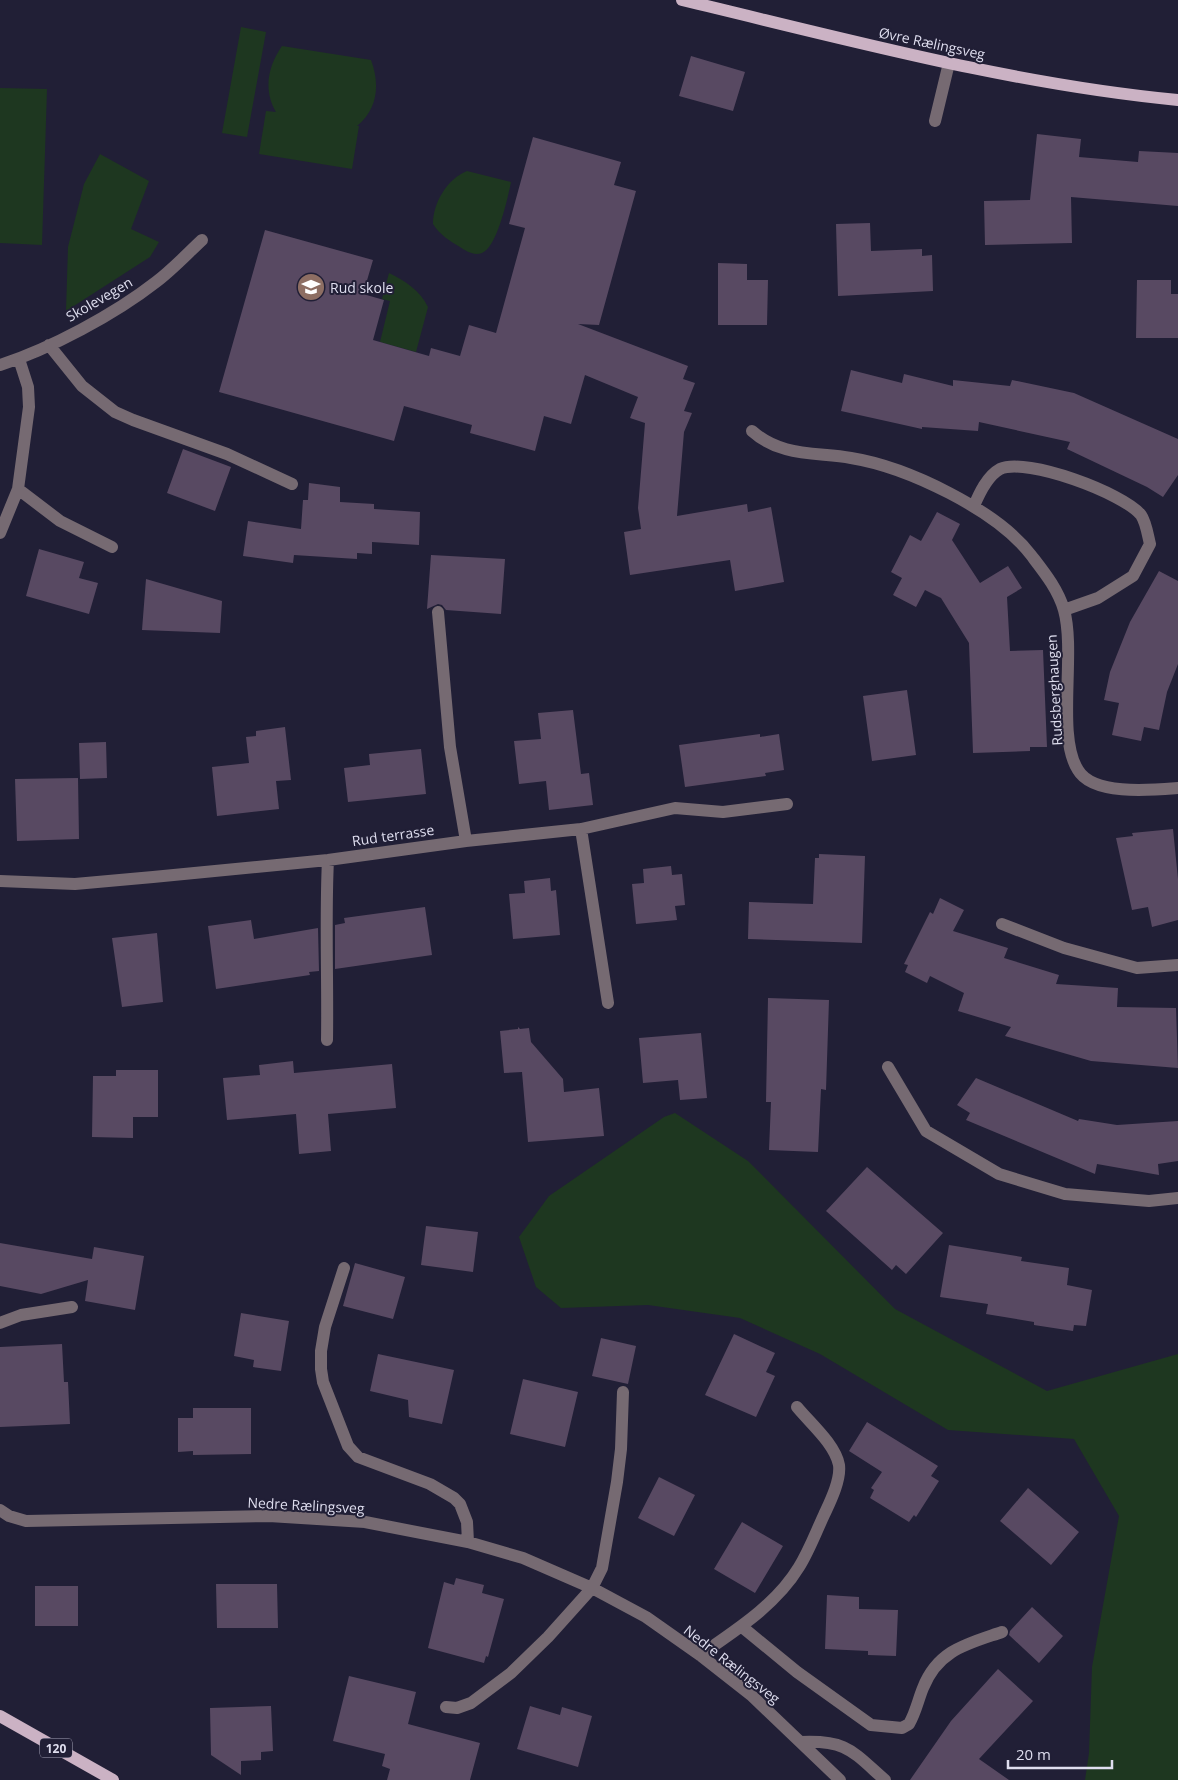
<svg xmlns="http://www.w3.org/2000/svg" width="1178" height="1780" font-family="'Open Sans',sans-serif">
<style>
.green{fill:#1e3720}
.building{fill:#584962}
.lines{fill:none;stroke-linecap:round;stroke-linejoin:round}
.minor{stroke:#766a72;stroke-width:12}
.major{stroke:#cbb2c4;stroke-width:12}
.labels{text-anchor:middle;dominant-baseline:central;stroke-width:4;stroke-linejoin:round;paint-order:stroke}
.shield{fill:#211f36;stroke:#a6a5b8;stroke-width:1}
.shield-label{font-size:12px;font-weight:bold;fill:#dfdeef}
.street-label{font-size:14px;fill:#dfdeef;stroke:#211f36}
.poi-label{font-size:14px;fill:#dfdeef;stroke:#211f36;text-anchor:start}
</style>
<rect width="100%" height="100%" fill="#211f36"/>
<!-- green -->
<path class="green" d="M 241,27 L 266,32 L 247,137 L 222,133 Z
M 282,46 L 371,60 C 380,84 378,109 357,126 L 359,126 L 352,169 L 259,154 L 266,111 L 276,112 C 263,90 268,66 282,46 Z
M 0,88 L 47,89 L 42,245 L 0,243 Z
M 100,154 L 149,181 L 131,229 L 159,242 L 150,257 L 66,311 L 68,247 L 84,184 Z
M 467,171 L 511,182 C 508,197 497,248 482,253 C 474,256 466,251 460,247 C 450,241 440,235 433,224 C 433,203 447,179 467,171 Z
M 389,273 C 405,281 420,290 428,307 L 416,352 L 380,342 L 390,301 L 382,299 Z
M 675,1113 L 748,1161 L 895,1309 L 1047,1391 L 1178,1354 L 1178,1780 L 1085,1780 L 1089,1753 L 1092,1667 L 1119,1516 L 1074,1439 L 948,1430 L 820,1354 L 740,1318 L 648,1305 L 561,1308 L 536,1287 L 519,1237 L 549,1196 L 664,1117 Z"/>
<!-- building -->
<path class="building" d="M 691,56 L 745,72 L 733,111 L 679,96 Z
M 1037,134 L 1081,139 L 1079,157 L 1138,162 L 1139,151 L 1178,153 L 1178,206 L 1071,197 L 1072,243 L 985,245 L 984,201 L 1030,200 Z
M 533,137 L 621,162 L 614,185 L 636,191 L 599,325 L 578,324 L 688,366 L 683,379 L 695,383 L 684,411 L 692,413 L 684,432 L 677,516 L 747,504 L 748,512 L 771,507 L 784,582 L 735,591 L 730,560 L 630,575 L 624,532 L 641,529 L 638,508 L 645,423 L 630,418 L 638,397 L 585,375 L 571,424 L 544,416 L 535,451 L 470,433 L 472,425 L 404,406 L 394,441 L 219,392 L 265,230 L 373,260 L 363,294 L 384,300 L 373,340 L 429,356 L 431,348 L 460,356 L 469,325 L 496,333 L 525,228 L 509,224 Z
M 870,223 L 871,251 L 922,249 L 922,256 L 932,255 L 933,291 L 838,296 L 836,224 Z
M 718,263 L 747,264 L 747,280 L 768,280 L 767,325 L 718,325 Z
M 1137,280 L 1171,280 L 1171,294 L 1178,294 L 1178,338 L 1136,338 Z
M 851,370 L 902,383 L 904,374 L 953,386 L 953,380 L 1010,386 L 1012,380 L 1074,393 L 1178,439 L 1178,475 L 1163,497 L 1147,487 L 1067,449 L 1070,442 L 979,422 L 978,431 L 922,427 L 922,429 L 841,411 Z
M 183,449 L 231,467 L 215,511 L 167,493 Z
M 309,483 L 340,487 L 340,502 L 374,504 L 374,509 L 420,512 L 419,545 L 372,542 L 372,554 L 357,553 L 357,559 L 294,555 L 293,563 L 243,556 L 248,521 L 301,529 L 303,500 L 308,500 Z
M 937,512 L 960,524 L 952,540 L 980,583 L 1008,566 L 1022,588 L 1007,597 L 1010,651 L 1043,650 L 1047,747 L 1030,747 L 1030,751 L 973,753 L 969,643 L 941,598 L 925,590 L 916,607 L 893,595 L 902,578 L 891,572 L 910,535 L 921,541 Z
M 39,549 L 84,562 L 79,578 L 98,583 L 89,614 L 26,596 Z
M 431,555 L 505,559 L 501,614 L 446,610 L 442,605 L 438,604 L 427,609 Z
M 1159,571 L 1178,581 L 1178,664 L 1167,692 L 1159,730 L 1144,727 L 1141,741 L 1112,735 L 1119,703 L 1104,700 L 1110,672 L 1130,622 Z
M 146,579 L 222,601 L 220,633 L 142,630 Z
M 907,690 L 916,755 L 872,761 L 863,696 Z
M 573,710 L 581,774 L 589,773 L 593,805 L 549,810 L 546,781 L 519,784 L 514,741 L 541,739 L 538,713 Z
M 285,727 L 291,780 L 276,781 L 279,809 L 217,816 L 212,767 L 249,763 L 246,737 L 256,736 L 256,731 Z
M 760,734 L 760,737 L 779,734 L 784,770 L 765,773 L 766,776 L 685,787 L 679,745 Z
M 106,742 L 107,778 L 80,779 L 79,743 Z
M 421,749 L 426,794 L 348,802 L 344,768 L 370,765 L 369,754 Z
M 78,778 L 79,839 L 17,841 L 15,779 Z
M 1173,829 L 1178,879 L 1178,920 L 1152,927 L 1148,907 L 1132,910 L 1116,838 L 1133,836 L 1132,833 Z
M 819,854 L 865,856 L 862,943 L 748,939 L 749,902 L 813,904 L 815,858 L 819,858 Z
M 671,866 L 672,875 L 682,874 L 685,905 L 675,906 L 677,920 L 636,924 L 632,884 L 644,883 L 643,869 Z
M 550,878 L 551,891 L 556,890 L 560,935 L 513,939 L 509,894 L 525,893 L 524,881 Z
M 940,898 L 964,910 L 953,931 L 1008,948 L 1004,958 L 1059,975 L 1056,984 L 1118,988 L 1117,1007 L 1176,1008 L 1178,1068 L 1091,1061 L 1005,1036 L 1011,1027 L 958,1011 L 964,993 L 930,976 L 927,983 L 905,972 L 908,965 L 904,964 L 930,912 L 933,914 Z
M 425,907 L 432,955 L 335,969 L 335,925 L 345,923 L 344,918 Z
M 251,920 L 254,939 L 318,928 L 319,971 L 309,972 L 310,975 L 216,989 L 208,926 Z
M 157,933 L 163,1002 L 122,1007 L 112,938 Z
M 768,998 L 829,1000 L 826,1090 L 821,1089 L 818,1152 L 769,1150 L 771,1102 L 766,1102 Z
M 518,1027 L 520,1029 L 529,1028 L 531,1042 L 563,1079 L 564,1092 L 599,1088 L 604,1136 L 528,1142 L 522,1072 L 504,1073 L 500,1031 L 518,1029 Z
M 701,1033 L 707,1098 L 680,1100 L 678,1080 L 643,1083 L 639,1038 Z
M 293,1061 L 294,1073 L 392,1064 L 396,1108 L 328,1114 L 331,1151 L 299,1154 L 296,1114 L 227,1120 L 223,1078 L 260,1075 L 259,1065 Z
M 116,1070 L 158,1070 L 158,1117 L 133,1117 L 133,1138 L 92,1137 L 93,1076 L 116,1076 Z
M 976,1078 L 1078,1121 L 1079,1119 L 1117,1125 L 1178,1121 L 1178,1161 L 1158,1164 L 1159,1175 L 1097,1164 L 1095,1174 L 966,1120 L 970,1113 L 957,1105 Z
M 867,1167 L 943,1233 L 906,1274 L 896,1265 L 892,1270 L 826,1211 Z
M 426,1226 L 478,1232 L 473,1272 L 421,1265 Z
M 0,1243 L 92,1259 L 94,1247 L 144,1256 L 135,1310 L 85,1301 L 88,1280 L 41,1294 L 0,1286 Z
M 949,1245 L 1022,1257 L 1021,1261 L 1069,1268 L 1067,1285 L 1092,1290 L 1086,1326 L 1074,1325 L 1073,1331 L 1034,1325 L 1034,1322 L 986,1314 L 988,1304 L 940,1297 Z
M 355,1263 L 405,1277 L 393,1319 L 343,1306 Z
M 241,1313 L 289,1321 L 281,1371 L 253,1367 L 254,1360 L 234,1356 Z
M 734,1334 L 775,1353 L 766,1372 L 775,1376 L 756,1417 L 705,1395 Z
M 601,1338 L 636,1346 L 628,1384 L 592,1376 Z
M 62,1344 L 64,1382 L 68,1382 L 70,1424 L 0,1427 L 0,1347 Z
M 378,1354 L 454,1370 L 442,1424 L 409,1417 L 408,1400 L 370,1391 Z
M 523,1379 L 578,1392 L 565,1447 L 510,1434 Z
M 193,1408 L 251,1408 L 251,1454 L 193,1455 L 193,1451 L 178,1452 L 178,1418 L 193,1418 Z
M 867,1422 L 938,1466 L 931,1476 L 939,1481 L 916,1517 L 914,1515 L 909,1522 L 870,1498 L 874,1490 L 871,1488 L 882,1472 L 849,1451 Z
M 659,1477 L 695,1495 L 674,1536 L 638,1518 Z
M 1028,1488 L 1079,1532 L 1051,1565 L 1000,1521 Z
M 742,1522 L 783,1546 L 755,1593 L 714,1569 Z
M 456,1578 L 484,1585 L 482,1593 L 504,1599 L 488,1657 L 486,1656 L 484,1663 L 428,1648 L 444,1582 L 454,1585 Z
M 216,1584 L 277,1584 L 278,1628 L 217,1628 Z
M 35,1586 L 78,1586 L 78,1626 L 35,1626 Z
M 827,1595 L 859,1597 L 859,1609 L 898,1610 L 896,1656 L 868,1655 L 868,1651 L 825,1649 Z
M 1032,1607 L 1063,1636 L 1039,1663 L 1009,1635 L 1010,1631 Z
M 998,1669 L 1033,1701 L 979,1759 L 1009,1780 L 910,1780 L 951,1721 Z
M 349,1676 L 416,1692 L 408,1724 L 480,1743 L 470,1780 L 387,1780 L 390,1769 L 382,1766 L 385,1754 L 333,1741 Z
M 271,1706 L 273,1751 L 261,1752 L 261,1760 L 241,1761 L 241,1775 L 211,1755 L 210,1708 Z
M 530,1706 L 560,1715 L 562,1707 L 592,1716 L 578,1767 L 517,1749 Z"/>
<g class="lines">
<!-- minor -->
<path class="minor" d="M 935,121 L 949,63
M 49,345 L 82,386 L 115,412 L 133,420 L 227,454 L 292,484
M 0,365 C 50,349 115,314 156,282 C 172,270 187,254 202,240
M 752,431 C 781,457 815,452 851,458 C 907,467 997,510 1031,555 C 1044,572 1058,589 1064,610 C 1076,653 1056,736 1078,770 C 1093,796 1153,790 1178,788
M 18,489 L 60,521 L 112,547
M 974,506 C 979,494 987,476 1000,469 C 1027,457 1123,493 1141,515 C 1146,522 1148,536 1150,544 L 1133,576 L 1098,598 L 1064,610
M 0,533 L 18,489 L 29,407 L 28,387 L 19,359
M 438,612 L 450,747 L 466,841
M 581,829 L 608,1003
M 0,881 L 75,884 L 153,877 L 328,860 L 466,841 L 581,829 L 675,808 L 723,812 L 787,804
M 1002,924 L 1064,948 L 1137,968 L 1178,965
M 327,1040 C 328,980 325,920 328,860
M 888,1067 L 926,1131 L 999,1174 L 1065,1194 L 1149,1201 L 1178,1198
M 344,1268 L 325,1327 L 321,1351 L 321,1369 L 323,1382 L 348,1446 L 358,1457 L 430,1484 L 454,1498 L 460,1504 L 467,1522 L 468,1542
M 0,1323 L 21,1315 L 72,1307
M 0,1510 L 9,1516 L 26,1521 L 269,1516 L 365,1522 L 468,1542 L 523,1558 L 592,1588 L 646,1617 L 700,1655 L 751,1695 L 840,1780
M 741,1626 L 797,1672 L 871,1725 L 902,1728 L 909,1724 C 916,1712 918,1700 923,1688 C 938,1650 967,1644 1002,1632
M 700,1655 C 736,1630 776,1605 799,1567 C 809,1551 816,1532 824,1515 C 830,1502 841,1480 839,1465 C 835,1444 810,1423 797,1407
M 446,1707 L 457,1708 L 471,1703 L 511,1673 L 548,1637 L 592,1588 L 602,1568 L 617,1482 L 621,1449 L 623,1392
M 801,1742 C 847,1740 852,1751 885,1780"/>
<!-- major -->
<path class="major" d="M 682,0 C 846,39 1010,84 1178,100
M 0,1716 L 113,1780"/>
</g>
<!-- icons -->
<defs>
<symbol id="school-disc" viewBox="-11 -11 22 22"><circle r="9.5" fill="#8d6e63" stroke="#211f36"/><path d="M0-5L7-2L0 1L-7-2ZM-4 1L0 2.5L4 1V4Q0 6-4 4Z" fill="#fff"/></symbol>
</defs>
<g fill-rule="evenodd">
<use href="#school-disc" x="295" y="271" width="32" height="32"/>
</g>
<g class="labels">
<!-- shield labels -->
<rect class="shield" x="40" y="1738.5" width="32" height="19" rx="4"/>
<g class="shield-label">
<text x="56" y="1748">120</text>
</g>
<!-- street labels -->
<g class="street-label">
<text transform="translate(932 43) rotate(12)">Øvre Rælingsveg</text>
<text transform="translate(99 299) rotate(-30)">Skolevegen</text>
<text transform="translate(1054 690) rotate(-93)">Rudsberghaugen</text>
<text transform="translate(393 835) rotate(-8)">Rud terrasse</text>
<text transform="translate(306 1505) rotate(3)">Nedre Rælingsveg</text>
<text transform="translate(732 1664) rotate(38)">Nedre Rælingsveg</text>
</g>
<!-- poi labels -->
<g class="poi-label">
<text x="330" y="287">Rud skole</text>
</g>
</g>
<!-- scale -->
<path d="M1008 1760v8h104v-8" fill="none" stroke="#dfdeef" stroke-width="2.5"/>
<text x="1016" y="1760" font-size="15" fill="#dfdeef" stroke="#211f36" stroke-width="4" paint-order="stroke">20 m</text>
</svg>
